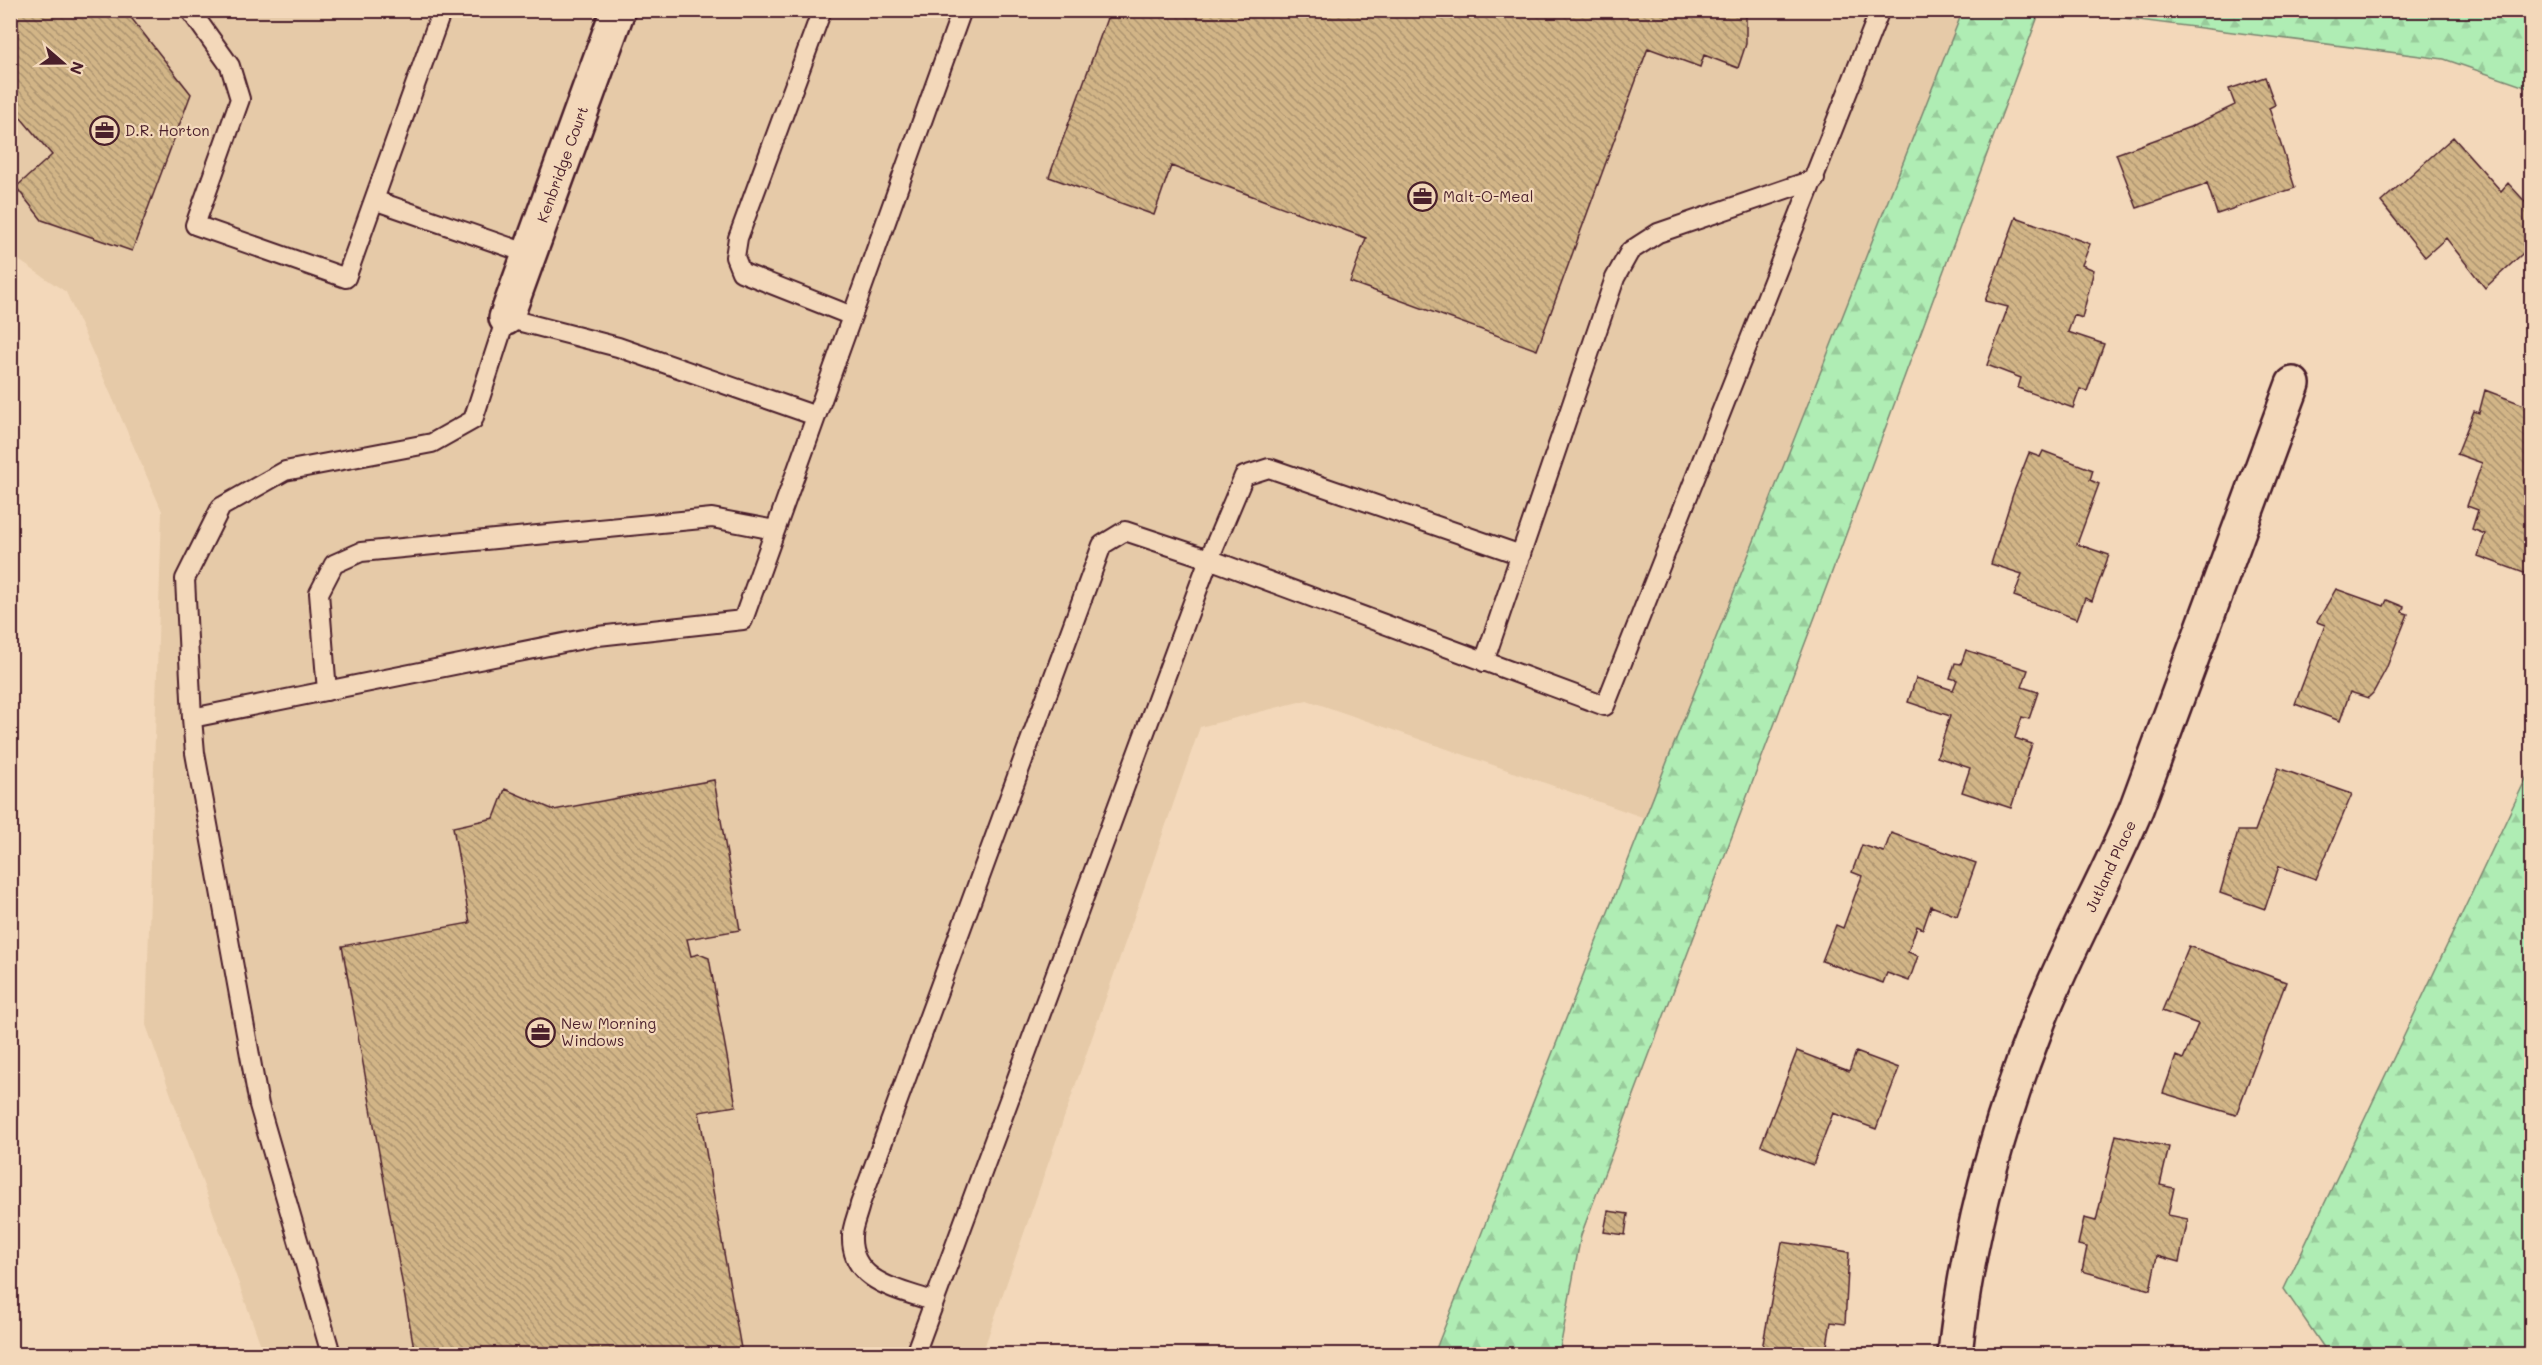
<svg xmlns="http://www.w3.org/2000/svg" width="2542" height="1365" font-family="Mali,sans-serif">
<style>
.built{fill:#e6caa8}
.forest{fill:url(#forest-firs);stroke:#7c8670;stroke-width:1.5}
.building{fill:url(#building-back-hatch);stroke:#4a1f2b;stroke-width:1.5}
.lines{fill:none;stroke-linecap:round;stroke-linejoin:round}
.lane-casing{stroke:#4a1f2b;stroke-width:22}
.street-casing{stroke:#4a1f2b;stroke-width:38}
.lane{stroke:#f3d8ba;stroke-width:18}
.street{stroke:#f3d8ba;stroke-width:33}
.labels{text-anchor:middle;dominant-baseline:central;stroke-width:4.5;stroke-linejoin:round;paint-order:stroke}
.poi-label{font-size:15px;fill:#4a1f2b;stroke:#f3d8ba;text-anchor:start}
.street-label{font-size:15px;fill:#4a1f2b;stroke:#f3d8ba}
</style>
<defs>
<pattern id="forest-firs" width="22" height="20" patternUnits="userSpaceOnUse" patternTransform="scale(1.5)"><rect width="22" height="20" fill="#afedb4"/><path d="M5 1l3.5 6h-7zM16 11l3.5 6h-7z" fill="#98cb9b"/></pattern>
<pattern id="building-back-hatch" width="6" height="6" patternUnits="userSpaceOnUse" patternTransform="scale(1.5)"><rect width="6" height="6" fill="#d2b587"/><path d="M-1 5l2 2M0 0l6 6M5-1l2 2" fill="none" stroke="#ac936f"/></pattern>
</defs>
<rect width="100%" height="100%" fill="#f3d8ba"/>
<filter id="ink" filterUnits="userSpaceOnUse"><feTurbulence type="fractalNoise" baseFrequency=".0167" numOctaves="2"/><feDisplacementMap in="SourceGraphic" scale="12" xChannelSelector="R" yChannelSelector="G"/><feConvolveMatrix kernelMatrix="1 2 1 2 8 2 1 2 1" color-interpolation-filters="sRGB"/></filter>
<g filter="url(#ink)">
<!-- built -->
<path class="built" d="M 10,11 L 1963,11 L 1645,818 L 1307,700 L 1200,727 L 982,1354 L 264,1354 L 146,1025 L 162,511 L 66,292 L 11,255 Z"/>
<!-- forest -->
<path class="forest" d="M 1963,10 L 2040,11 L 1832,572 L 1581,1235 L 1559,1354 L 1434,1354 Z
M 2069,11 L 2531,11 L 2531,89 L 2444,59 Z
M 2531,768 L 2531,1354 L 2362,1354 L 2327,1352 L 2284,1289 Z"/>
<!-- building -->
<path class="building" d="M 10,10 L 125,10 L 191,94 L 132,251 L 42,220 L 16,187 L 52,155 L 10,105 Z
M 1110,10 L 1746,10 L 1746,44 L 1738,68 L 1704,55 L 1700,67 L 1648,48 L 1537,350 L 1350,282 L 1366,238 L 1171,166 L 1154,215 L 1049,177 Z
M 2265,77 L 2275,105 L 2269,108 L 2295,188 L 2217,214 L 2207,183 L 2202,186 L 2137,208 L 2116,154 L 2190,127 L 2235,105 L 2229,89 Z
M 2453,137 L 2501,191 L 2508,183 L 2532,209 L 2532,245 L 2485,288 L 2446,238 L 2425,257 L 2381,202 Z
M 2016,217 L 2090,244 L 2082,265 L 2094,270 L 2082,318 L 2074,315 L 2068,332 L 2104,344 L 2087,391 L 2080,389 L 2073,408 L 2018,388 L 2021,378 L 1987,365 L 2008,307 L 1985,301 Z
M 2485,390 L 2532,408 L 2532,576 L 2478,556 L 2485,534 L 2472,529 L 2478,510 L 2467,506 L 2482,463 L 2457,454 L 2474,411 L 2479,413 Z
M 2043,451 L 2093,470 L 2090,480 L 2099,484 L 2077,544 L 2109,555 L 2092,601 L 2085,598 L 2077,619 L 2014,596 L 2022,574 L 1991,564 L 2013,494 L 2029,453 L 2040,457 Z
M 2336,589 L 2384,606 L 2387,600 L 2404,607 L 2402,612 L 2408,614 L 2386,669 L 2373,693 L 2368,698 L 2350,692 L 2340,721 L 2295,704 L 2325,625 L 2317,622 Z
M 1966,650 L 2028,670 L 2022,687 L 2038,692 L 2029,719 L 2022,717 L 2015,738 L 2032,744 L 2011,808 L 1962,792 L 1970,768 L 1937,757 L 1950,716 L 1908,702 L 1916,678 L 1953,690 L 1957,680 L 1950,678 L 1955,663 L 1961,664 Z
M 2278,768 L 2352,794 L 2316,879 L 2279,866 L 2265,909 L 2220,893 L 2238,831 L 2255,831 Z
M 714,780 L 740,930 L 687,939 L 691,956 L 699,954 L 709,958 L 736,1106 L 699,1112 L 742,1354 L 415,1354 L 342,946 L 470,923 L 453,827 L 494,818 L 505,789 L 554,810 Z
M 1891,833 L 1976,863 L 1957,916 L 1931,906 L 1923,929 L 1917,926 L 1908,952 L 1918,956 L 1909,981 L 1887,973 L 1883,983 L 1822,961 L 1836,925 L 1843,928 L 1862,876 L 1852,872 L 1862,845 L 1884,852 Z
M 2189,946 L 2286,982 L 2236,1115 L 2163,1093 L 2176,1056 L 2183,1059 L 2198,1024 L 2162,1011 Z
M 1797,1051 L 1849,1071 L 1856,1052 L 1899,1068 L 1876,1129 L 1833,1113 L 1813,1165 L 1761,1145 Z
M 2116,1135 L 2169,1147 L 2160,1185 L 2174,1188 L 2168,1215 L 2188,1219 L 2179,1262 L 2157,1256 L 2150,1290 L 2082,1271 L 2087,1247 L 2078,1245 L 2084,1218 L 2096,1221 Z
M 1608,1211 L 1628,1214 L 1625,1235 L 1604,1232 Z
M 1782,1242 L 1849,1252 L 1845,1324 L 1831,1322 L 1827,1345 L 1834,1346 L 1833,1354 L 1761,1354 Z
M 2064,1351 L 2110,1353 L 2110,1354 L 2064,1354 Z"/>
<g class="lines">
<defs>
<path id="lane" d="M 190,10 L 230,66 L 240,99 L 195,225 L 346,278 L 442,10
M 822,10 L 738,238 L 735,257 L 741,272 L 852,316
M 374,200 L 529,254
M 1484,662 L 1615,278 L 1630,251 L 1658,233 L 1815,179
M 327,691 L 319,593 L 334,564 L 361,552 L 712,518 L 775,530
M 192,718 L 185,579 L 221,507 L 285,471 L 432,443 L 473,420 L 506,318 L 618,347 L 816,416
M 932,1301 C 898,1289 850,1282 852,1236 C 852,1226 858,1214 860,1204 L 1102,545 L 1125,531 L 1209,559 L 1244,476 L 1269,468 L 1521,555
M 331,1354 L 259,1105 L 195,753 L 192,718 L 598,636 L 743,620 L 962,10
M 915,1354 L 1209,559 L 1605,706 L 1880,10"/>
<path id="street" d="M 506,318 L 618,10
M 1955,1354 C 1967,1240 1997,1127 2039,1020 C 2067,948 2106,881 2136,809 L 2293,384"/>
</defs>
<!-- lane casing -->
<use href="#lane" class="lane-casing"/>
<!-- street casing -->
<use href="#street" class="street-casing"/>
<!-- lane -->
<use href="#lane" class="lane"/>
<!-- street -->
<use href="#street" class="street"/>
</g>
</g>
<!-- icons -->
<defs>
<symbol id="office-ring" viewBox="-11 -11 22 22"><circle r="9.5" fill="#f3d8ba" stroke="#4a1f2b" stroke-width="1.5"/><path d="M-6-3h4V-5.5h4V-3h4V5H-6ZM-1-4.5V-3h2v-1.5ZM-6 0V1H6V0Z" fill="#4a1f2b"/></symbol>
</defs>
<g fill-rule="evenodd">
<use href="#office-ring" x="88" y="114" width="33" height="33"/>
<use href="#office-ring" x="1406" y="180" width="33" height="33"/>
<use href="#office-ring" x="524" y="1016" width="33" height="33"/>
</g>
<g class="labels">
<!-- poi labels -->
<g class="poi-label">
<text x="125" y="130">D.R. Horton</text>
<text x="1443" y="196">Malt-O-Meal</text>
<text x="561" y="1023">New Morning<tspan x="561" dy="17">Windows</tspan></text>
</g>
<!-- street labels -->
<g class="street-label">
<text transform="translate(562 164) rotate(-70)">Kenbridge Court</text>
<text transform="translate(2110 866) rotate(-65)">Jutland Place</text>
</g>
</g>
<!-- margin -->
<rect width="2542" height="1365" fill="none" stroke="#f3d8ba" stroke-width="36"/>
<rect x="18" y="18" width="2506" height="1329" fill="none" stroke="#4a1f2b" stroke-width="2" filter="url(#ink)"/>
<!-- north arrow -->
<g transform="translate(63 63) rotate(110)" stroke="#f3d8ba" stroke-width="4.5" paint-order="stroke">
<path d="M0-4.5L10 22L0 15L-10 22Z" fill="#4a1f2b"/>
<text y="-9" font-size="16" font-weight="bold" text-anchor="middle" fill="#4a1f2b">N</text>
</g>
</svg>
